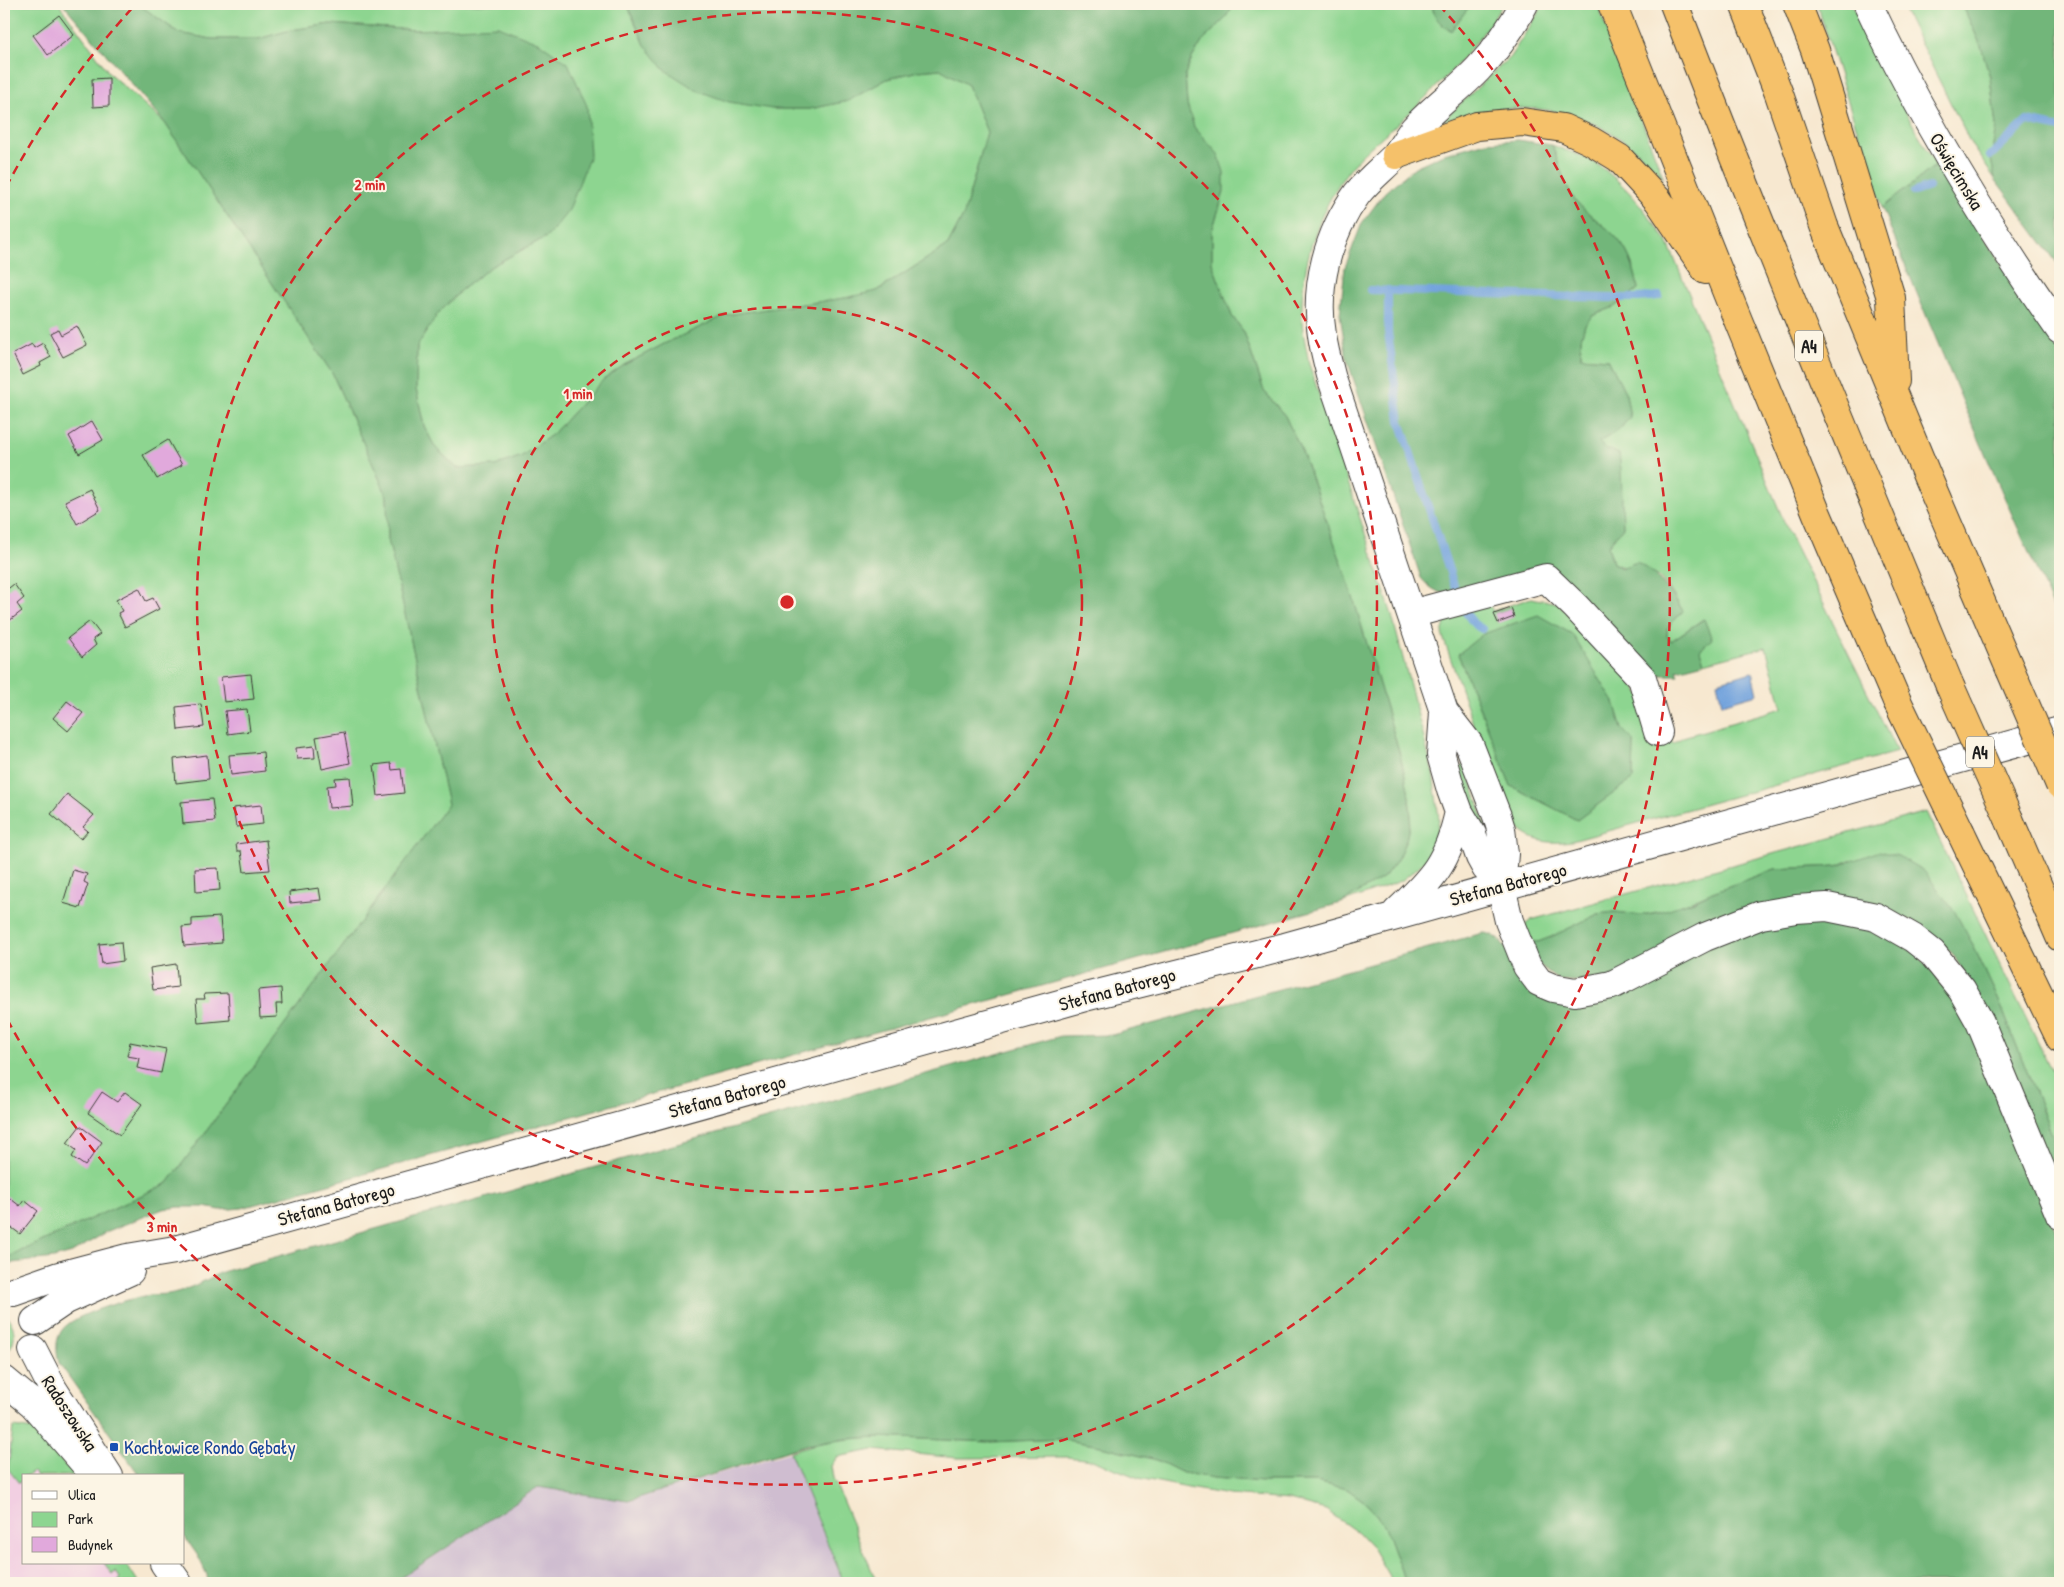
<svg xmlns="http://www.w3.org/2000/svg" width="2064" height="1587" font-family="'Patrick Hand',sans-serif">
<style>
.built{fill:#f2cfe2}
.industrial{fill:#cfbdd0}
.green{fill:#8dd590;stroke:#547856;fill-rule:evenodd}
.forest{fill:#72b67a;stroke:#47694b}
.water{fill:#72a3dd;stroke:#47607c}
.lines{fill:none;stroke-linecap:round;stroke-linejoin:round}
.stream{stroke:#72a3dd;stroke-width:8}
.building{fill:#e1a9dc}
.minor-casing{stroke:#3d3b37;stroke-width:30}
.highway-casing{stroke:#3d3b37;stroke-width:30}
.minor{stroke:#fff;stroke-width:28}
.highway{stroke:#f5c16b;stroke-width:28}
.highway-bridge-casing{stroke:#3d3b37;stroke-width:30;stroke-linecap:butt}
.highway-bridge{stroke:#f5c16b;stroke-width:28}
.ring{fill:none;stroke:#d62828;stroke-width:2.5;stroke-dasharray:9 6}
.transit-dot{fill:#1a4fb4;stroke:#fcf5e5;stroke-width:2}
.labels{text-anchor:middle;dominant-baseline:central;stroke-width:4;stroke-linejoin:round;paint-order:stroke}
.shield{fill:#fcf5e5;stroke:#5f5d58;stroke-width:1}
.shield-label{font-size:18px;font-weight:bold;fill:#1c1c1c}
.street-label{font-size:19px;fill:#1c1c1c;stroke:#fcf5e5}
.transit-label{font-size:19px;fill:#164399;stroke:#fcf5e5;text-anchor:start}
.centre{fill:#d62828;stroke:#fcf5e5;stroke-width:2.5}
.ring-label{font-size:15px;text-anchor:middle;font-weight:bold;fill:#d62828;stroke:#fcf5e5;stroke-width:4;stroke-linejoin:round;paint-order:stroke}
</style>
<rect width="100%" height="100%" fill="#fcf5e5"/>
<filter id="ink" filterUnits="userSpaceOnUse"><feTurbulence type="fractalNoise" baseFrequency=".02" numOctaves="2"/><feDisplacementMap in="SourceGraphic" scale="10" xChannelSelector="R" yChannelSelector="G"/><feConvolveMatrix kernelMatrix="1 2 1 2 8 2 1 2 1" color-interpolation-filters="sRGB"/></filter>
<filter id="wash" filterUnits="userSpaceOnUse"><feTurbulence type="fractalNoise" baseFrequency=".0096" numOctaves="4" result="noise"/><feDisplacementMap in="SourceGraphic" scale="20" xChannelSelector="R" yChannelSelector="G"/><feGaussianBlur stdDeviation="1.12" result="paint"/><feColorMatrix in="noise" values="0 0 0 0 0 0 0 0 0 0 0 0 0 0 0 0 0 1.4 0 .05"/><feComposite in="paint" operator="in"/></filter>
<g filter="url(#wash)">
<rect width="100%" height="100%" fill="#f7e8d0"/>
<!-- built -->
<path class="built" d="M 19,1437 L 47,1476 L 24,1476 L 24,1563 L 110,1563 L 124,1583 L 4,1583 L 4,1450 Z"/>
<!-- industrial -->
<path class="industrial" d="M 790,1452 L 844,1583 L 393,1583 L 538,1487 L 628,1501 Z"/>
<!-- green -->
<path class="green" d="M 4,4 L 59,4 L 110,74 L 165,123 L 332,373 L 387,496 L 388,539 L 448,804 L 168,1183 L 4,1259 Z
M 138,4 L 627,4 L 645,45 L 772,109 L 810,109 L 848,101 L 887,79 L 918,71 L 941,69 L 968,85 L 987,132 L 964,214 L 948,245 L 877,291 L 845,298 L 726,315 L 664,344 L 624,365 L 603,380 L 553,434 L 522,456 L 495,466 L 457,468 L 435,447 L 424,426 L 416,389 L 417,346 L 437,315 L 461,290 L 492,266 L 548,236 L 455,29 L 416,30 L 330,24 L 291,30 L 258,39 L 212,39 L 179,33 Z
M 1234,4 L 1432,4 L 1434,15 L 1468,9 L 1471,4 L 1503,4 C 1474,50 1444,81 1404,118 C 1387,133 1366,149 1351,167 C 1317,211 1300,266 1302,322 C 1303,336 1307,350 1309,364 L 1391,612 L 1433,773 L 1439,819 L 1436,839 L 1430,856 L 1415,870 L 1401,881 L 1341,903 L 1384,877 L 1397,860 L 1406,840 L 1411,817 L 1408,789 L 1399,751 L 1349,584 L 1302,452 L 1285,416 L 1264,391 L 1244,332 L 1232,316 L 1212,263 L 1212,231 L 1224,192 L 1201,136 L 1194,127 L 1187,104 L 1185,74 L 1192,58 L 1204,39 L 1224,20 Z
M 1544,4 L 1597,4 L 1664,179 C 1605,108 1527,93 1441,122 L 1510,57 Z
M 1817,4 L 1851,4 L 1904,109 L 1936,165 L 1882,208 Z
M 1901,4 L 1962,4 L 1981,46 L 1990,77 L 1996,126 L 1991,159 L 1995,179 L 1972,146 Z
M 1552,145 C 1566,151 1582,155 1595,163 C 1626,183 1646,212 1667,241 L 1788,531 L 1897,752 L 1572,841 C 1538,846 1519,837 1502,807 L 1442,634 L 1446,619 L 1488,603 L 1493,611 L 1531,598 L 1558,603 L 1620,664 L 1673,744 L 1683,737 L 1782,708 L 1766,647 L 1704,663 L 1700,650 L 1703,619 L 1671,641 L 1667,636 L 1667,628 L 1683,611 C 1676,600 1669,586 1659,577 C 1651,571 1625,570 1613,563 L 1608,546 L 1623,527 L 1618,454 L 1605,448 L 1599,442 L 1619,430 L 1630,417 L 1626,394 L 1608,359 L 1581,357 L 1581,338 L 1585,325 L 1592,316 L 1614,307 L 1638,289 C 1635,268 1628,248 1612,233 C 1599,221 1583,211 1572,196 C 1564,184 1558,160 1552,145 ZM 1511,608 L 1513,617 L 1497,622 L 1495,613 ZM 1458,654 L 1614,702 L 1622,729 L 1634,741 L 1633,779 L 1577,820 L 1511,786 Z
M 1464,764 L 1467,768 L 1492,846 L 1481,837 L 1459,769 Z
M 1926,812 L 2060,1088 L 2060,1155 L 1999,1001 L 1972,943 L 1963,930 L 1850,860 L 1837,866 L 1775,869 L 1710,893 L 1675,908 L 1642,915 L 1615,912 L 1598,914 L 1551,937 L 1538,942 L 1530,941 L 1525,925 L 1531,920 Z
M 4,1313 C 17,1326 18,1343 4,1355 Z
M 13,1427 L 34,1430 L 75,1476 L 37,1476 L 33,1472 L 28,1476 L 24,1476 L 24,1479 L 19,1483 L 8,1469 Z
M 877,1437 L 990,1442 L 1061,1439 L 1101,1446 L 1157,1460 L 1183,1473 L 1214,1478 L 1263,1482 L 1316,1482 L 1347,1489 L 1368,1504 L 1385,1527 L 1403,1576 L 1408,1583 L 1393,1583 L 1373,1549 L 1358,1533 L 1326,1510 L 1289,1500 L 1229,1495 L 1188,1488 L 1139,1478 L 1092,1460 L 1067,1457 L 958,1458 L 873,1450 L 837,1457 L 831,1466 L 833,1478 L 877,1583 L 844,1583 L 790,1452 C 818,1441 847,1439 877,1437 Z
M 104,1563 L 126,1563 L 139,1583 L 120,1583 L 118,1581 L 120,1578 L 116,1572 L 112,1574 Z"/>
<!-- forest -->
<path class="forest" d="M 63,4 L 138,4 L 179,33 L 212,39 L 258,39 L 291,30 L 330,24 L 416,30 L 498,26 L 540,43 L 568,63 L 587,106 L 590,155 L 569,210 L 548,236 L 492,266 L 461,290 L 437,315 L 417,346 L 416,389 L 424,426 L 435,447 L 457,468 L 495,466 L 522,456 L 553,434 L 603,380 L 624,365 L 664,344 L 726,315 L 845,298 L 877,291 L 948,245 L 964,214 L 987,132 L 968,85 L 940,69 L 918,71 L 887,79 L 848,101 L 810,109 L 772,109 L 729,102 L 696,90 L 665,70 L 645,45 L 627,4 L 1234,4 L 1224,20 L 1204,39 L 1192,58 L 1185,74 L 1187,104 L 1194,127 L 1218,154 L 1224,172 L 1224,192 L 1212,231 L 1212,263 L 1232,316 L 1244,332 L 1264,391 L 1285,416 L 1302,452 L 1349,584 L 1399,751 L 1408,789 L 1411,817 L 1406,840 L 1397,860 L 1384,877 L 1341,903 L 242,1208 L 220,1210 L 205,1207 L 179,1207 L 163,1209 L 108,1231 L 72,1253 L 54,1258 L 4,1264 L 4,1259 L 168,1183 L 448,804 L 388,539 L 387,496 L 332,373 L 165,123 Z
M 1432,4 L 1471,4 L 1451,31 C 1439,23 1434,18 1432,4 Z
M 1962,4 L 2060,4 L 2060,267 L 1995,179 L 1991,159 L 1996,126 L 1990,77 L 1981,46 Z
M 1518,140 L 1552,145 C 1558,160 1564,184 1572,196 C 1583,211 1599,221 1612,233 C 1628,248 1635,268 1638,289 L 1614,307 L 1592,316 L 1585,325 L 1581,338 L 1581,357 L 1608,359 L 1626,394 L 1630,417 L 1619,430 L 1599,442 L 1605,448 L 1619,454 L 1621,469 L 1623,527 L 1608,546 L 1613,563 L 1621,568 L 1637,562 C 1661,578 1667,587 1683,611 L 1667,628 L 1667,636 L 1671,641 L 1704,619 L 1712,639 L 1700,650 L 1704,663 L 1677,670 L 1678,675 L 1661,675 L 1646,669 L 1545,564 L 1458,594 C 1441,595 1432,591 1421,578 L 1347,360 L 1340,314 L 1345,267 L 1362,223 L 1385,192 L 1415,167 L 1441,155 L 1486,142 Z
M 1936,165 L 2060,353 L 2060,622 C 1998,485 1938,347 1882,208 Z
M 1538,615 L 1572,634 L 1614,702 L 1622,729 L 1634,741 L 1633,779 L 1577,820 L 1511,786 L 1458,654 L 1483,634 Z
M 1880,851 L 1898,856 L 1924,871 L 1955,912 L 1972,943 L 1999,1001 L 2060,1155 L 2060,1198 L 1973,987 L 1952,953 L 1922,926 L 1891,911 L 1813,901 L 1601,981 L 1560,981 L 1537,963 L 1530,941 L 1538,942 L 1551,937 L 1598,914 L 1615,912 L 1642,915 L 1659,912 L 1694,901 L 1710,893 L 1775,869 L 1837,866 Z
M 1792,918 L 1864,922 L 1917,954 L 1965,1012 L 2060,1242 L 2060,1583 L 1408,1583 L 1403,1576 L 1385,1527 L 1368,1504 L 1347,1489 L 1316,1482 L 1263,1482 L 1214,1478 L 1183,1473 L 1157,1460 L 1101,1446 L 1061,1439 L 990,1442 L 877,1437 L 845,1439 L 806,1445 L 628,1501 L 538,1487 L 393,1583 L 208,1583 L 207,1575 L 198,1556 L 184,1536 L 184,1476 L 140,1476 L 59,1363 C 56,1351 55,1340 62,1330 C 73,1314 131,1298 150,1295 C 158,1294 166,1295 173,1293 C 190,1289 206,1280 222,1272 L 1061,1036 L 1112,1035 L 1483,933 C 1504,934 1507,955 1519,968 C 1528,979 1542,987 1553,997 L 1709,942 Z"/>
<!-- water -->
<path class="water" d="M 1752,672 L 1757,694 L 1722,704 L 1717,682 Z"/>
<g class="lines">
<!-- stream -->
<path class="stream" d="M 1990,156 L 2027,121 L 2060,128
M 1914,192 L 1929,187
M 1370,290 L 1608,298 L 1639,298 L 1659,296
M 1388,290 L 1388,332 L 1400,421 L 1454,585
M 1466,613 L 1474,624 L 1482,629"/>
</g>
<g id="blocks">
<!-- building -->
<path class="building" d="M 59,15 L 74,35 L 48,55 L 33,35 Z
M 109,78 L 109,106 L 93,107 L 92,79 Z
M 77,326 L 87,345 L 63,357 L 50,333 L 58,329 L 61,335 Z
M 43,343 L 51,357 L 40,363 L 41,366 L 23,375 L 13,354 L 32,344 L 34,348 Z
M 92,421 L 103,440 L 79,454 L 69,436 Z
M 168,440 L 182,465 L 157,479 L 143,455 Z
M 90,489 L 100,510 L 77,524 L 65,501 Z
M 14,584 L 24,598 L 17,604 L 22,611 L 9,621 L 4,614 L 4,590 L 5,591 Z
M 139,588 L 146,601 L 153,598 L 159,609 L 125,627 L 118,613 L 122,611 L 116,600 Z
M 1511,608 L 1514,617 L 1498,623 L 1494,614 Z
M 90,621 L 100,634 L 93,639 L 96,645 L 82,657 L 68,638 Z
M 251,674 L 254,699 L 224,702 L 221,677 Z
M 67,701 L 83,713 L 68,731 L 53,718 Z
M 201,704 L 204,727 L 178,730 L 176,707 Z
M 247,709 L 250,731 L 228,734 L 225,711 Z
M 344,732 L 350,763 L 322,769 L 316,737 Z
M 314,746 L 315,758 L 297,759 L 296,748 Z
M 263,752 L 265,771 L 231,775 L 229,755 Z
M 207,755 L 209,779 L 176,783 L 174,759 Z
M 391,763 L 392,770 L 401,769 L 404,793 L 378,796 L 374,765 Z
M 350,777 L 353,806 L 329,808 L 327,786 L 336,785 L 335,778 Z
M 67,794 L 94,815 L 83,827 L 88,831 L 81,839 L 51,814 Z
M 212,799 L 215,821 L 183,824 L 181,802 Z
M 261,805 L 263,824 L 236,827 L 233,808 Z
M 266,840 L 270,870 L 244,872 L 241,851 L 237,851 L 236,844 Z
M 218,868 L 220,890 L 196,892 L 195,869 Z
M 73,870 L 87,874 L 84,882 L 88,884 L 80,908 L 63,903 Z
M 319,888 L 321,900 L 290,903 L 289,892 Z
M 220,917 L 222,943 L 184,946 L 182,927 L 192,926 L 192,919 Z
M 121,942 L 123,961 L 102,964 L 99,944 Z
M 176,964 L 178,987 L 153,990 L 150,968 Z
M 281,988 L 282,1004 L 276,1004 L 277,1017 L 260,1018 L 258,990 Z
M 228,993 L 230,1020 L 198,1023 L 196,999 L 205,999 L 204,994 Z
M 130,1042 L 166,1049 L 161,1073 L 137,1068 L 139,1058 L 127,1056 Z
M 102,1092 L 117,1102 L 125,1092 L 142,1104 L 120,1135 L 88,1113 Z
M 80,1126 L 102,1142 L 85,1166 L 72,1157 L 76,1150 L 67,1143 Z
M 7,1196 L 20,1206 L 24,1200 L 38,1211 L 20,1234 L 4,1222 L 4,1200 Z"/>
</g>
</g>
<g filter="url(#ink)">
<use href="#blocks" fill-opacity="0" stroke="#3d3b37" stroke-width="1"/>
<g class="lines">
<defs>
<path id="minor" d="M 1524,4 C 1512,27 1496,50 1478,69 C 1458,90 1434,107 1414,129 C 1407,137 1402,148 1394,157 C 1382,169 1368,180 1357,194 C 1328,234 1314,286 1322,335 C 1324,350 1328,364 1332,379 L 1444,712 L 1469,744 L 1497,816 L 1501,829 L 1504,854 L 1501,886 L 1509,921 L 1527,966 L 1539,982 L 1553,988 L 1575,992 L 1612,985 L 1705,937 L 1761,915 L 1796,909 L 1827,907 L 1876,917 L 1913,938 L 1932,953 L 1962,990 L 1980,1022 L 2060,1215
M 1868,4 C 1921,118 1988,227 2060,330
M 1411,614 L 1546,578 L 1576,607 L 1642,678 L 1658,732
M 1444,712 L 1441,755 L 1451,790 L 1459,812 L 1472,834 L 1480,857 L 1486,868 L 1501,886
M 1397,912 C 1433,878 1448,862 1459,812
M 13,1292 L 59,1276 L 127,1258 L 175,1250 L 1085,997 L 1285,947 L 2060,731
M 35,1321 L 66,1300 L 130,1271
M 33,1350 L 53,1389 L 109,1476
M 4,1380 L 33,1404 L 86,1465
M 164,1563 L 178,1583"/>
<path id="highway" d="M 1612,4 L 1735,313 L 1817,514 L 1897,701
M 1674,4 C 1762,233 1856,459 1950,686
M 1744,4 L 1779,94 L 1824,226 L 1927,476 L 2010,669
M 1797,4 L 1815,50 L 1891,298 L 1895,381
M 1396,155 L 1477,126 L 1522,122 L 1563,128 L 1591,141 L 1619,158 L 1658,200 L 1706,270
M 2009,819 L 2060,937
M 1961,833 L 2060,1038"/>
</defs>
<!-- minor casing -->
<use href="#minor" class="minor-casing"/>
<!-- highway casing -->
<use href="#highway" class="highway-casing"/>
<!-- minor -->
<use href="#minor" class="minor"/>
<!-- highway -->
<use href="#highway" class="highway"/>
<defs>
<path id="highway-bridge" d="M 2010,669 L 2060,785
M 1950,686 L 2009,819
M 1897,701 L 1961,833"/>
</defs>
<!-- highway-bridge casing -->
<use href="#highway-bridge" class="highway-bridge-casing"/>
<!-- highway-bridge -->
<use href="#highway-bridge" class="highway-bridge"/>
</g>
</g>
<!-- distance rings -->
<g class="ring">
<circle cx="787" cy="602" r="295"/>
<circle cx="787" cy="602" r="590"/>
<path d="M6 187A884 884 0 0 1 135 5M1439 5A884 884 0 1 1 6 1017"/>
</g>
<!-- markers -->
<rect class="transit-dot" x="109" y="1442" width="10" height="10" rx="2.5"/>
<g class="labels">
<!-- shield labels -->
<g class="shield">
<rect x="1795" y="330.5" width="28" height="31" rx="4"/>
<rect x="1966" y="736.5" width="28" height="31" rx="4"/>
</g>
<g class="shield-label">
<text x="1809" y="346">A4</text>
<text x="1980" y="752">A4</text>
</g>
<!-- street labels -->
<g class="street-label">
<text transform="translate(1957 171) rotate(59)">Oświęcimska</text>
<text transform="translate(1508 884) rotate(-15)">Stefana Batorego</text>
<text transform="translate(1117 989) rotate(-15)">Stefana Batorego</text>
<text transform="translate(727 1096) rotate(-15)">Stefana Batorego</text>
<text transform="translate(336 1204) rotate(-15)">Stefana Batorego</text>
<text transform="translate(70 1413) rotate(57)">Radoszowska</text>
</g>
<!-- transit labels -->
<g class="transit-label">
<text x="124" y="1447">Kochłowice Rondo Gębały</text>
</g>
</g>
<circle cx="787" cy="602" r="8" class="centre"/>
<g class="ring-label">
<text x="370" y="190">2 min</text>
<text x="578" y="399">1 min</text>
<text x="162" y="1232">3 min</text>
</g>
<!-- margin -->
<rect width="2064" height="1587" fill="none" stroke="#fcf5e5" stroke-width="20"/>
<!-- legend -->
<rect x="22" y="1474" width="162" height="90" fill="#fcf5e5" stroke="#a29e95"/>
<rect x="32" y="1491" width="25" height="8" fill="#ffffff" stroke="#a29e95"/>
<text x="68" y="1500" font-size="15" fill="#1c1c1c">Ulica</text>
<rect x="32" y="1512" width="25" height="15" fill="#8dd590" stroke="#a29e95"/>
<text x="68" y="1524" font-size="15" fill="#1c1c1c">Park</text>
<rect x="32" y="1537" width="25" height="15" fill="#e1a9dc" stroke="#a29e95"/>
<text x="68" y="1550" font-size="15" fill="#1c1c1c">Budynek</text>
</svg>
